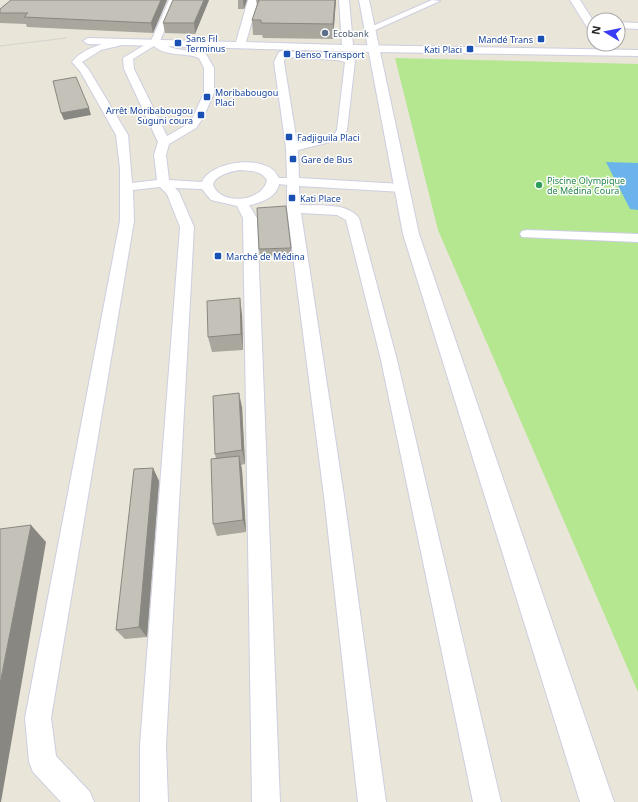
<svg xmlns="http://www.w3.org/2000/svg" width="638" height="802" font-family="'Noto Sans',sans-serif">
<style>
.pitch{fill:#b4e790}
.water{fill:#6bb4eb}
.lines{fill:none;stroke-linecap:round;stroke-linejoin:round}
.lane-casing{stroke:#cdcee0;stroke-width:2}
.street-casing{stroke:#cdcee0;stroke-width:2}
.secondary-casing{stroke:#cdcee0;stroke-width:2}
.path{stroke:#c7c7c7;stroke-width:1;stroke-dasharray:1.5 1;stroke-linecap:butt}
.lane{fill:#fff;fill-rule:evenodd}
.street{fill:#fff;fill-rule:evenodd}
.secondary{fill:#fff;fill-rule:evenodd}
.wall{fill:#a9a69e}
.shaded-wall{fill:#898781}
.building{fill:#c4c1b8;stroke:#898781}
.service-dot{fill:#5c6f8a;stroke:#fff;stroke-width:1.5}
.transit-dot{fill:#1a4fb4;stroke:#fff;stroke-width:1.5}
.leisure-dot{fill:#2e9e5b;stroke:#fff;stroke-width:1.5}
.labels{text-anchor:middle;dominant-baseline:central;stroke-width:3;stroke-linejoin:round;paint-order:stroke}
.far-service-label{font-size:9px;fill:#4e5e75;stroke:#fff;text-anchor:start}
.far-transit-label{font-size:9px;fill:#164399;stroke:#fff;text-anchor:start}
.far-leisure-label{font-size:9px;fill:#27864d;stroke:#fff;text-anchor:start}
</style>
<rect width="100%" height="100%" fill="#e9e5d8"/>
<!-- pitch -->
<path class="pitch" d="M 395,58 L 638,64 L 638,692 L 438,230 Z"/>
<!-- water -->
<path class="water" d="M 606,162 L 638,163 L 638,210 L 630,209 Z"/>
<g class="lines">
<defs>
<path id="lane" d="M 169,0 L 177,0 L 160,41 C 171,52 191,49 206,54 L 214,68 L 214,93 L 203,118 L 196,128 L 169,144 L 166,155 L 169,180 L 202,182 C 211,162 257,156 273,170 C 276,172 277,176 279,178 L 287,178 L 286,148 L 274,62 L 279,52 L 282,51 L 338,54 L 353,59 L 355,61 L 347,130 L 342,139 L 298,150 L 299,178 L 402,184 L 406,185 L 408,188 L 406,191 L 402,192 L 299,186 L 300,205 C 318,206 347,202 359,218 L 397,360 L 501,802 L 473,802 L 381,360 L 346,220 L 337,215 L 301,213 L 344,496 L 386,802 L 358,802 L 324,496 L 287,209 L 287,185 L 279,184 C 277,197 261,203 249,205 L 257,218 L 280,802 L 252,802 L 243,218 L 237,206 L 211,200 L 202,189 L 175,188 L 179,192 L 194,227 L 166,745 L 168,802 L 140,802 L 140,745 L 180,227 L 167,194 L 160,187 L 133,190 L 134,221 L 51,718 L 56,756 L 90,792 L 94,802 L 61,802 L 33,772 L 29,762 L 25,718 L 120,221 L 120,168 L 116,135 L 80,71 L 72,62 C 84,47 105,43 123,39 L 126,40 L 127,42 L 126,44 L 101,50 L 82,62 L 89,70 L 128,135 L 132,183 L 157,180 L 154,155 L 158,142 L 124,69 L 123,58 L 151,41 ZM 154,46 C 166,57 185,52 199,58 L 204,68 L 204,93 L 193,117 L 188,124 L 167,136 L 134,69 L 133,59 ZM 285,57 L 337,60 L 345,62 L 337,130 L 334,135 L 297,143 L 284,62 ZM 239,170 C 250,171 261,170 267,180 C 263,202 221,206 213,185 C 215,175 230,172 239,170 Z
M 432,0 L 440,1 L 373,31 L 367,31 L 366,29 Z
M 527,230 L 638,234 L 638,242 L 522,237 L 520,234 L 522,231 Z"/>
<path id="street" d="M 248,0 L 258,0 L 246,42 L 342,45 L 339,0 L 349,0 L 353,45 L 638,50 L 638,56 L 373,52 L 88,44 L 83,41 L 88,38 L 236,42 Z
M 570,0 L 580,0 L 594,22 L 594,33 L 590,32 Z
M 618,22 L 638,23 L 638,29 L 618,28 Z"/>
<path id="secondary" d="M 359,0 L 369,0 L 419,234 L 614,802 L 580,802 L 403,234 Z"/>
</defs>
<!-- lane casing -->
<use href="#lane" class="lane-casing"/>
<!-- street casing -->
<use href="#street" class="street-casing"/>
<!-- secondary casing -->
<use href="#secondary" class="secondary-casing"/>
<!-- path -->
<path class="path" d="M 0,46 L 66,38"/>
<!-- lane -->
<use href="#lane" class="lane"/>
<!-- street -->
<use href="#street" class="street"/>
<!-- secondary -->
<use href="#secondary" class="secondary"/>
</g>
<!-- wall -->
<path class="wall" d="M 11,0 L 167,0 L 153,33 L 27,27 L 26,24 L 0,23 L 0,9 Z
M 209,0 L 195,34 L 165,33 L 163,23 Z
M 238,0 L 247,0 L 244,9 L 238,9 Z
M 256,0 L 336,0 L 333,39 L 263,38 L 262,35 L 253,35 L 252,20 L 257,5 Z
M 291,248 L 292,256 L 260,257 L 259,249 Z
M 242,314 L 243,350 L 212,352 L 208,337 Z
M 242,407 L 245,464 L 241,465 L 242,470 L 246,532 L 217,536 L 213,524 L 216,459 L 215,454 Z
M 153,468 L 159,481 L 147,637 L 125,639 L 116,630 Z"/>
<!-- shaded-wall -->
<path class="shaded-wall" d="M 161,0 L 167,0 L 153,33 L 151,23 Z
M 204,0 L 209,0 L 195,34 L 194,23 Z
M 243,0 L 247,0 L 244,9 Z
M 335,0 L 336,0 L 333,39 L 333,24 Z
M 89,108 L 91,115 L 64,120 L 61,113 Z
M 240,298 L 242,314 L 243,350 L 241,334 Z
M 239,393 L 242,407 L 245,464 L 242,450 Z
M 239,456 L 242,470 L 246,532 L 243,520 Z
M 153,468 L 159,481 L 147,637 L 139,627 Z
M 31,525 L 46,542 L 1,802 L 0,802 L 0,684 Z"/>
<!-- building -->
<path class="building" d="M 11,0 L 161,0 L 151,23 L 24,17 L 28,13 L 0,13 L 0,9 Z
M 173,0 L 204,0 L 194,23 L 163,23 Z
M 259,0 L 335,0 L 333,24 L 261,23 L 261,20 L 252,20 Z
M 76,77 L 89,108 L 61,113 L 53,81 Z
M 286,206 L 291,248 L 259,249 L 257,208 Z
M 240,298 L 241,334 L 208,337 L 207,301 Z
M 239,393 L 242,450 L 215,454 L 213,396 Z
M 239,456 L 243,520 L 213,524 L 211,459 Z
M 153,468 L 139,627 L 116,630 L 134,469 Z
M 31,525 L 0,684 L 0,529 Z"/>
<!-- markers -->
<circle class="service-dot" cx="325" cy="33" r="4"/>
<g class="transit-dot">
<rect x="537" y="35" width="8" height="8" rx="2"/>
<rect x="174" y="39" width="8" height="8" rx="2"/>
<rect x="466" y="45" width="8" height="8" rx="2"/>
<rect x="283" y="50" width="8" height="8" rx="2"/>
<rect x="203" y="93" width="8" height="8" rx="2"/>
<rect x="197" y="111" width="8" height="8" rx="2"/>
<rect x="285" y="133" width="8" height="8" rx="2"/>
<rect x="289" y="155" width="8" height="8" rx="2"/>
<rect x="288" y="194" width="8" height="8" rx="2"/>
<rect x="214" y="252" width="8" height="8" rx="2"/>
</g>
<circle class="leisure-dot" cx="539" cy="185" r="4"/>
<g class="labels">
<!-- far-service labels -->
<g class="far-service-label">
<text x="333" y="33">Ecobank</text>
</g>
<!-- far-transit labels -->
<g class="far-transit-label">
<text x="186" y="38">Sans Fil<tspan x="186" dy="10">Terminus</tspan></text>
<text x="533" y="39" text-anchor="end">Mandé Trans</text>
<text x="462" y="49" text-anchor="end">Kati Placi</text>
<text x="295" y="54">Benso Transport</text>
<text x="215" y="92">Moribabougou<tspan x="215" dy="10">Placi</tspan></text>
<text x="193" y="110" text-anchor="end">Arrêt Moribabougou<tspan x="193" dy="10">Suguni coura</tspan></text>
<text x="297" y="137">Fadjiguila Placi</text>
<text x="301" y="159">Gare de Bus</text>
<text x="300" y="198">Kati Place</text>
<text x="226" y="256">Marché de Médina</text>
</g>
<!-- far-leisure labels -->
<g class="far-leisure-label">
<text x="547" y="180">Piscine Olympique<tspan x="547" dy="10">de Médina Coura</tspan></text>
</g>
</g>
<!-- north arrow -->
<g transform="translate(606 32) rotate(280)"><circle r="19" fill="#ffffff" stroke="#a8a8a8"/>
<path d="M0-3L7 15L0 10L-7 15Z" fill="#383cf6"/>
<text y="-6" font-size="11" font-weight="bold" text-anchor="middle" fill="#262626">N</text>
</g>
</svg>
